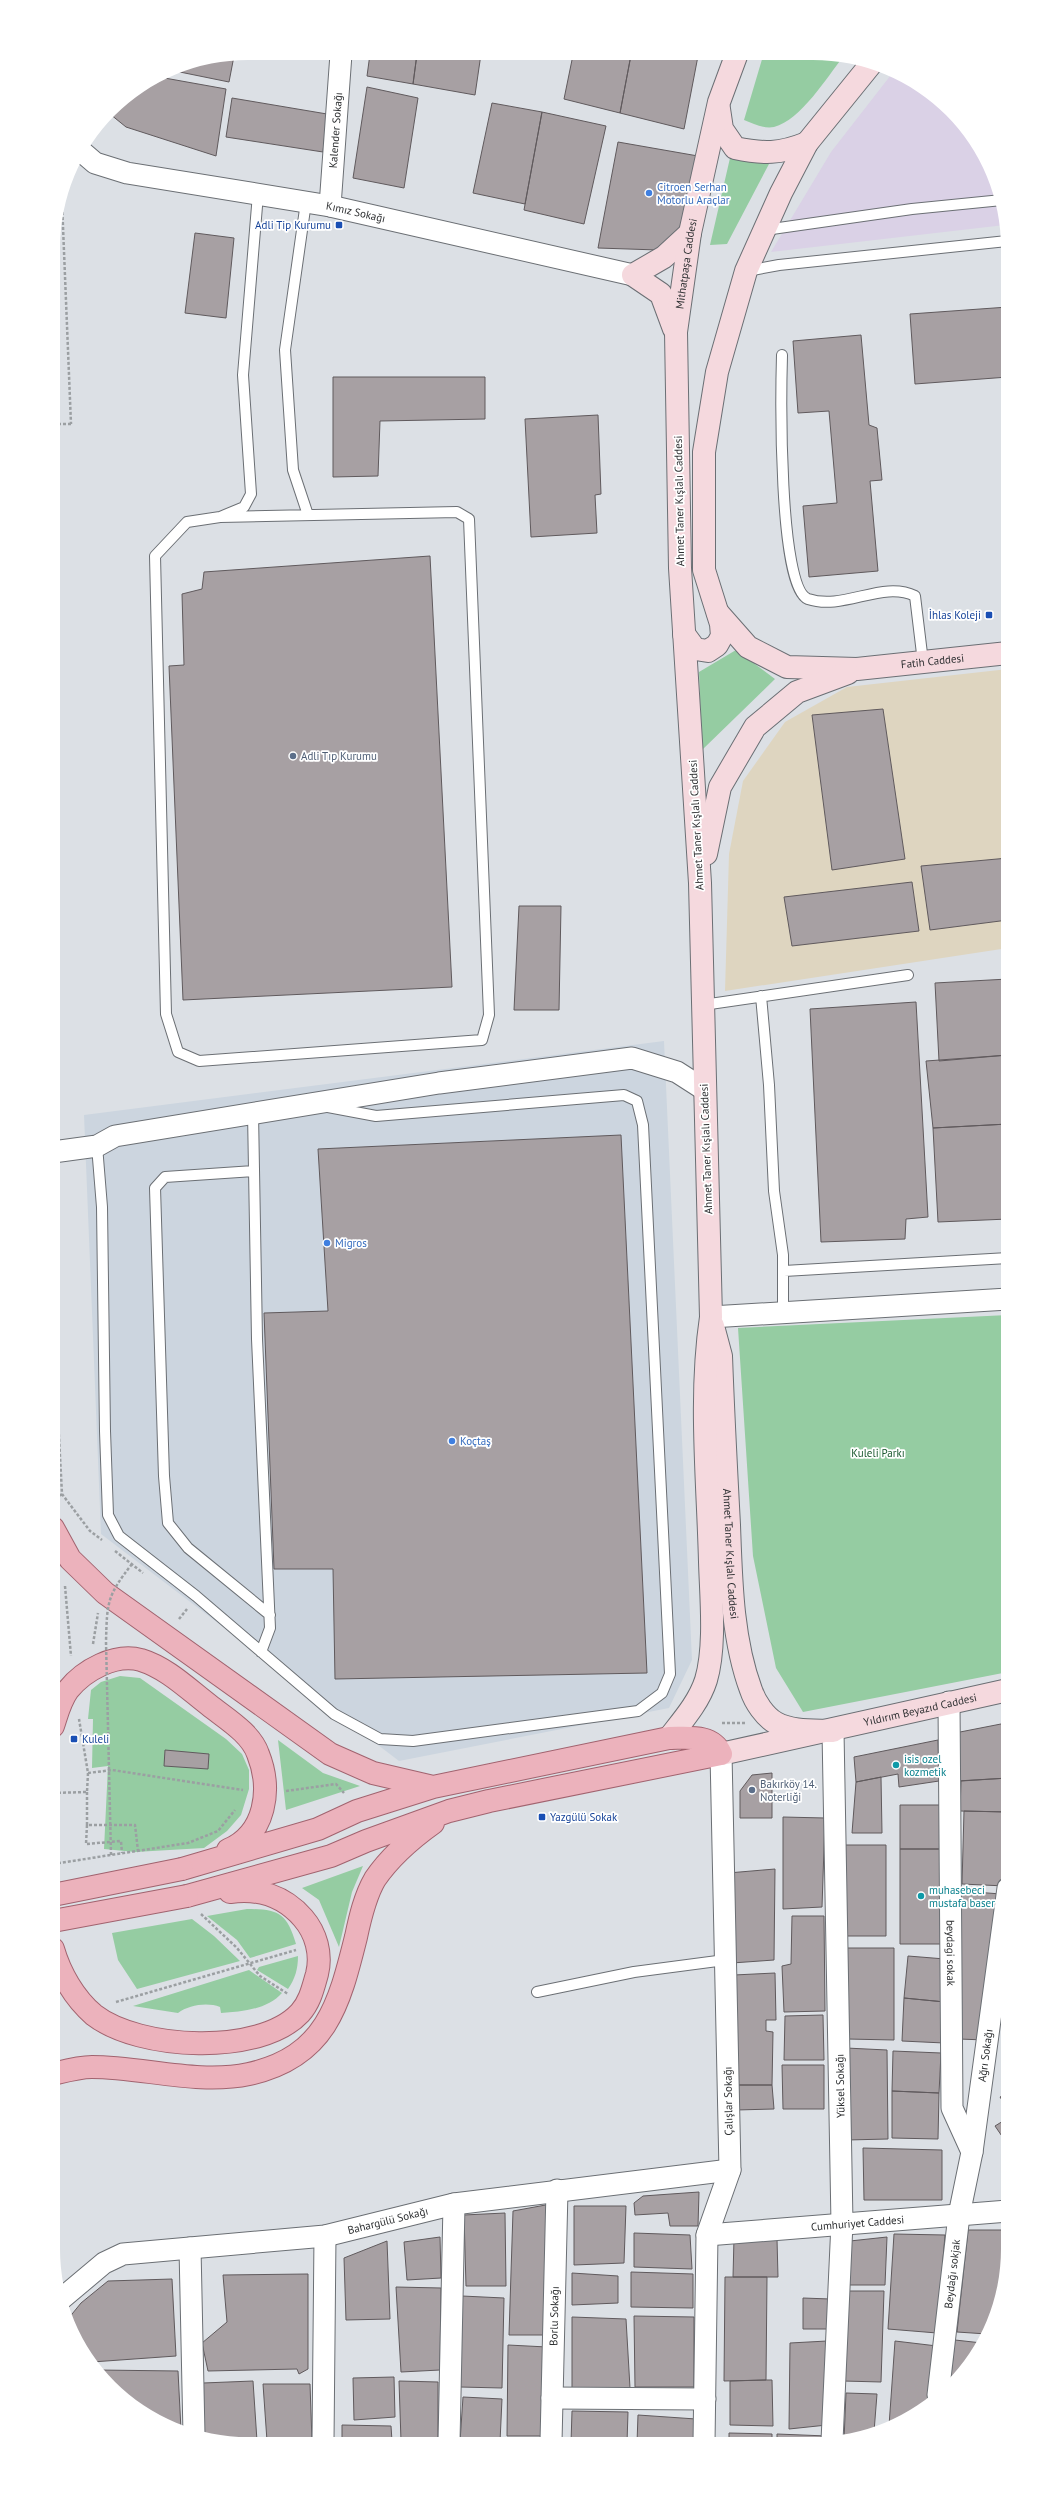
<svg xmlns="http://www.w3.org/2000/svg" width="1061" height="2497" font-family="'PT Sans',sans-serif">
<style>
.built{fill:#ccd5df}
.industrial{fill:#dad1e6}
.education{fill:#ded5c0}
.green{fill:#95cca2}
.building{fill:#a7a0a3;stroke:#605a5d}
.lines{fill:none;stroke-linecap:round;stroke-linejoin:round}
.lane-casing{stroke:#6b6f74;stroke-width:12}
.street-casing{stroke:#6b6f74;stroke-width:23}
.secondary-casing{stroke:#6b6f74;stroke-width:24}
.primary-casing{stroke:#a1636f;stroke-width:24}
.path{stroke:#9b9fa2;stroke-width:2.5;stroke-dasharray:3 2;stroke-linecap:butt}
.lane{stroke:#fff;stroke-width:10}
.street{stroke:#fff;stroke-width:21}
.secondary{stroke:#f5d9de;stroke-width:22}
.primary{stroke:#ecb2bc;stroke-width:22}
.primary-bridge-casing{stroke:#a1636f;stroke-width:24;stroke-linecap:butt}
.path-bridge{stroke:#9b9fa2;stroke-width:2.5;stroke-dasharray:3 2;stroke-linecap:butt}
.primary-bridge{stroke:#ecb2bc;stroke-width:22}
.shop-dot{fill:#3f7fe0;stroke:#fff;stroke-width:1.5}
.transit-dot{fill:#1a4fb4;stroke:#fff;stroke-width:1.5}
.service-dot{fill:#5c6f8a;stroke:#fff;stroke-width:1.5}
.culture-dot{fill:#0f9aa8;stroke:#fff;stroke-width:1.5}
.labels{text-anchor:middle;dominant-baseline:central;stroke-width:3.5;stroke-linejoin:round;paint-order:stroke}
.street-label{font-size:11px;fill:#2d2f31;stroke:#fff}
.shop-label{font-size:11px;fill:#366cbe;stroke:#fff;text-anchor:start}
.transit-label{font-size:11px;fill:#164399;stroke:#fff;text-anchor:end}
.service-label{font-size:11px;fill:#4e5e75;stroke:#fff;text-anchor:start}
.park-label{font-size:11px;fill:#19582e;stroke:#fff}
.culture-label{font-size:11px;fill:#0d838f;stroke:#fff;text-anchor:start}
</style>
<rect width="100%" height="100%" fill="#dce0e5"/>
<!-- built -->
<path class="built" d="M 664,1041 L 692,1660 L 669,1708 L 399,1761 L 101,1534 L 84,1115 Z"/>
<!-- industrial -->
<path class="industrial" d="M 894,71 L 951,110 L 982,151 L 1001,198 L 1005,225 L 771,252 L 831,152 Z"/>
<!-- education -->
<path class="education" d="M 1008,669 L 1008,948 L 725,991 L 729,854 L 743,781 L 785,722 L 847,687 Z"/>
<!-- green -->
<path class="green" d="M 763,56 L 843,57 C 827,77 801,120 774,127 C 764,129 754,124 744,120 Z
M 730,158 L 769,164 L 727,244 L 710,245 Z
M 736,650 L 775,679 L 702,750 L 699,672 Z
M 1008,1315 L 1008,1672 L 803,1712 L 776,1668 L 753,1556 L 738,1328 Z
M 120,1676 L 140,1678 L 226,1739 L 242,1754 L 249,1770 L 249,1789 L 241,1815 L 227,1831 L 204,1848 L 135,1852 L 104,1849 L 108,1766 L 92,1768 L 93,1719 L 88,1719 L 91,1690 L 101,1682 Z
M 278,1740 L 323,1773 L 360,1786 L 286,1810 Z
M 363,1866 L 352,1892 L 339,1947 L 319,1900 L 302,1888 Z
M 247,1909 C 278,1909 287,1913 296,1944 L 250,1958 L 237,1940 L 207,1916 Z
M 192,1919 L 214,1936 L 240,1961 L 137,1989 L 118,1960 L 112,1933 Z
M 298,1956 C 298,1969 295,1979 288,1989 L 257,1970 L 259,1967 Z
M 249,1970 L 282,1993 C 268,2009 242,2012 221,2013 L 220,2007 C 207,2002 189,2005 178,2013 L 133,2006 Z"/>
<!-- building -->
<path class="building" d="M 370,54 L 417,54 L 413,84 L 367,76 Z
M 417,54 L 481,54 L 475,95 L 413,84 Z
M 573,55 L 631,55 L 620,113 L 564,99 Z
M 631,55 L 698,56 L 684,129 L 620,113 Z
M 234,56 L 229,82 L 170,70 L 174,68 Z
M 159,77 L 226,89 L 216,156 L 126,127 L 110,114 L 119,102 Z
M 367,87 L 418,98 L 404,188 L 353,178 Z
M 232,98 L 327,114 L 323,152 L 226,137 Z
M 492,103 L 542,112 L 525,204 L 473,193 Z
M 542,112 L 606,126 L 584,224 L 524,210 Z
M 618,142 L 698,156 L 679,231 L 658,250 L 598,248 Z
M 195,233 L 234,238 L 226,318 L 185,313 Z
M 1008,307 L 1008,377 L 915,384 L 910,314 Z
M 861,335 L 869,425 L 877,428 L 882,480 L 870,481 L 878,571 L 809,577 L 803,506 L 837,503 L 829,411 L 798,413 L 793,341 Z
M 333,377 L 485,377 L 485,419 L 380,421 L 378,476 L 333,477 Z
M 598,415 L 601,494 L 595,495 L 597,533 L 531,537 L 525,419 Z
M 430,556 L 452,987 L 183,1000 L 169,666 L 184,665 L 182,594 L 202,589 L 204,572 Z
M 883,709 L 905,859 L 832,870 L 812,715 Z
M 1008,858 L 1008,920 L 930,930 L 921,866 Z
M 912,882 L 919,931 L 792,946 L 784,897 Z
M 519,906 L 561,906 L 559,1010 L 514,1010 Z
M 1008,979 L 1008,1055 L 939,1061 L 935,983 Z
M 916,1002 L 928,1217 L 906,1219 L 905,1239 L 821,1242 L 810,1009 Z
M 1008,1055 L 1008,1124 L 933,1128 L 926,1061 Z
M 1008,1124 L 1008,1219 L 938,1222 L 933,1128 Z
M 621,1135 L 647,1673 L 335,1679 L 333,1569 L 274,1569 L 264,1313 L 328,1311 L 318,1149 Z
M 1006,1723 L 1008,1778 L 957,1781 L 955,1733 Z
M 938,1740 L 939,1781 L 899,1787 L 898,1774 L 856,1782 L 854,1757 Z
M 165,1750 L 209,1754 L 208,1769 L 164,1766 Z
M 772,1773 L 772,1818 L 740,1818 L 740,1791 L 752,1775 Z
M 881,1777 L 882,1833 L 852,1833 L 856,1782 Z
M 1008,1778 L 1008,1812 L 960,1811 L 961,1781 Z
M 900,1805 L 940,1805 L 941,1849 L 900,1849 Z
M 964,1811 L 1008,1812 L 1005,1886 L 962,1884 Z
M 783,1817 L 825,1818 L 822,1907 L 783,1909 Z
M 845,1845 L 886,1845 L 886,1936 L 846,1936 Z
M 900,1849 L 941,1849 L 943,1944 L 900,1944 Z
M 775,1869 L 774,1960 L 732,1963 L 728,1873 Z
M 961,1891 L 1001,1894 L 985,2040 L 959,2039 Z
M 792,1916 L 824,1916 L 825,2011 L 784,2012 L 782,1966 L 791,1964 Z
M 847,1948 L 894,1948 L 894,2040 L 847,2039 Z
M 908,1956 L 945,1959 L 945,2002 L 904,1998 Z
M 775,1973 L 776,2020 L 766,2020 L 766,2031 L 773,2032 L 772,2085 L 735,2085 L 734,1975 Z
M 1008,1993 L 1008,2047 L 1002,2046 Z
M 904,1998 L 945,2002 L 944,2043 L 902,2041 Z
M 823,2015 L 824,2060 L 784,2060 L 785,2016 Z
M 846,2048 L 887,2050 L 888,2139 L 847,2140 Z
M 893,2051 L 941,2053 L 939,2093 L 892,2091 Z
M 782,2065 L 824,2065 L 824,2109 L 783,2109 Z
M 735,2085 L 772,2085 L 774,2109 L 736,2110 Z
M 892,2091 L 939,2093 L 938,2139 L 892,2138 Z
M 1008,2093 L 1008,2109 L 1000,2097 Z
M 1008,2118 L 1008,2145 L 995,2126 Z
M 863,2148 L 942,2150 L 942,2200 L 864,2200 Z
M 699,2192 L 698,2226 L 670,2226 L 668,2213 L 635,2215 L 634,2203 L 643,2196 Z
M 551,2204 L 547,2335 L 509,2335 L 513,2211 Z
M 574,2206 L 626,2206 L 624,2263 L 574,2265 Z
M 505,2213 L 506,2286 L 466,2286 L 464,2215 Z
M 968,2230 L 1008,2230 L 1008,2261 L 993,2323 L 987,2334 L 957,2332 Z
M 634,2233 L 690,2235 L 692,2269 L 634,2267 Z
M 894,2234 L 945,2235 L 937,2333 L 888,2329 Z
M 440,2237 L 441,2278 L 407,2280 L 404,2242 Z
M 887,2237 L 885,2285 L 846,2285 L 850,2241 Z
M 734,2238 L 777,2239 L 778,2277 L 733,2277 Z
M 387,2241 L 390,2319 L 346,2320 L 344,2258 Z
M 631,2272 L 693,2274 L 693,2308 L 631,2307 Z
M 572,2273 L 618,2276 L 618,2303 L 572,2305 Z
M 308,2274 L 308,2369 L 299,2374 L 297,2369 L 208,2371 L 202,2343 L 227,2322 L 223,2275 Z
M 725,2277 L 767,2277 L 766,2380 L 724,2381 Z
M 172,2279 L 176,2356 L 92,2362 L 79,2347 L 68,2319 L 81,2303 L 108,2281 Z
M 396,2287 L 441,2288 L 440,2370 L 401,2372 Z
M 846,2291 L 884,2291 L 881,2382 L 843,2381 Z
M 462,2296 L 504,2298 L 502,2388 L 460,2387 Z
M 803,2298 L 830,2299 L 831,2329 L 803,2329 Z
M 634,2316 L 694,2317 L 694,2387 L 635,2387 Z
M 572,2317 L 626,2319 L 630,2388 L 572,2388 Z
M 955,2340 L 982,2343 L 968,2368 L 950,2384 Z
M 827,2341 L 827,2425 L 789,2429 L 790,2343 Z
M 895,2341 L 937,2346 L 930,2403 L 921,2411 L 889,2426 Z
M 508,2345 L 547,2347 L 547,2436 L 507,2436 Z
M 98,2370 L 178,2371 L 181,2430 L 162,2424 L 119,2395 Z
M 394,2377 L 395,2417 L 354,2420 L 353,2378 Z
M 766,2380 L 772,2380 L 773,2426 L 730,2425 L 730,2381 Z
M 253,2381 L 257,2441 L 210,2440 L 203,2438 L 203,2383 Z
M 399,2381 L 438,2382 L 438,2442 L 401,2441 Z
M 263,2384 L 310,2384 L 312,2441 L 267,2441 Z
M 846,2393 L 877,2394 L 874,2432 L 863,2437 L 844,2440 Z
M 463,2397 L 502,2399 L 500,2442 L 460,2442 Z
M 572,2411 L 628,2412 L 627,2443 L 571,2443 Z
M 638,2415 L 696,2419 L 696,2443 L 637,2443 Z
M 342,2425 L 391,2426 L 392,2441 L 342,2441 Z
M 729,2433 L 772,2434 L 772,2444 L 729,2443 Z
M 777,2434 L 827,2436 L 827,2442 L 777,2444 Z"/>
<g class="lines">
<defs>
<path id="lane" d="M 306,202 L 285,350 L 293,470 L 308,515
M 765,230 L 912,209 L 1002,200
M 747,271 L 779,265 L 1007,241
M 782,355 C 781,389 778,588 808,599 C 844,611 882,580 915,596 L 923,662
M 220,517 L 457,512 L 469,519 L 489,1015 L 482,1040 L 199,1061 L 178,1052 L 166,1014 L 155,556 L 187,522 L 220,517 L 244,507 L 251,494 L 243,375 L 258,194
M 761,996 L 769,1085 L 774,1191 L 783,1255 L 783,1313
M 703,1005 L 908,975
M 253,1113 L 257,1339 L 270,1628 L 261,1652
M 97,1146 L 102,1207 L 105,1431 L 108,1515 L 119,1536 L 196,1596 L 334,1714 L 380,1739 L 413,1741 L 638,1711 L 662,1693 L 670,1674 L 643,1125 L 637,1101 L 624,1095 L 376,1116 L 328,1107
M 254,1171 L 165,1177 L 155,1188 L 164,1476 L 168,1523 L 188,1548 L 270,1615
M 784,1271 L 1008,1258
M 537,1992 L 634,1972 L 725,1960"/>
<g id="street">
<path id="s1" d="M 81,151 L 95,163 L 127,173 L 330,206 L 633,275"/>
<path id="s2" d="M 330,206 L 341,54"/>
<path d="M 53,1152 L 97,1146 L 115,1136 L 439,1083 L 632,1058 L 677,1072 L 705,1090"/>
<path d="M 711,1317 L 1008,1299"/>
<path id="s3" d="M 949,1702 L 952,2108 L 972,2152"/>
<path id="s4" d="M 707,2235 L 1008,2211"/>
<path d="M 190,2248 L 194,2435"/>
<path id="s5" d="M 60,2300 L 104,2263 L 123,2254 L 325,2236 L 454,2204 L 730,2170"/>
<path id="s6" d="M 938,2395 L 959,2215 L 972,2152 L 1008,1888"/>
<path d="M 552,2398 L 705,2399"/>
<path d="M 323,2441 L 325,2236"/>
<path d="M 832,2441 L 842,2223 L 833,1731"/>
<path d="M 449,2442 L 454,2204"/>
<path id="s7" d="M 551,2442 L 557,2190"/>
<path d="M 704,2443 L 707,2235 L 730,2170 L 721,1754"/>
</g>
<g id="secondary">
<path d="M 719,109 L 722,129 L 735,148 C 763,154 780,154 807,143"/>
<path d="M 674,329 L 661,294 L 633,275 L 664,257 L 690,233"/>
<path id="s8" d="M 718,613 L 748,647 L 787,667 L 857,669 L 1008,653"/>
<path d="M 684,634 L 695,649 L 708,651 L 717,645 L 722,636 L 721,624 L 704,570 L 704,452 L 717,372 L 746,271 L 781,193 L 807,143 L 871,64"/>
<path d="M 706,854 L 720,787 L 755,727 L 797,692 L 848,673"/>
<path id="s9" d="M 713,1326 L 721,1356 C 723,1412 726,1469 729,1525 C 731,1580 732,1639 751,1690 C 755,1702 765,1717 776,1723 C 792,1732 816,1730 833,1731"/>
<path id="s10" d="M 669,1738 C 683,1720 699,1702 706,1680 C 716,1646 711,1597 710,1562 C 708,1481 699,1398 711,1317 L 700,883 L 680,568 L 676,332 L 690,233 L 719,102 L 736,56"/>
<path id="s11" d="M 721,1754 L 1008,1690"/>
</g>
<path id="primary" d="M 53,1528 L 70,1559 L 105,1593 L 330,1754 L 373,1773 L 433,1787
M 53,1726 C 57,1714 60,1701 68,1690 C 84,1670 115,1653 141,1660 C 167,1668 188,1689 209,1705 C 225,1718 251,1733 258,1754 C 272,1789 266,1834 228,1850
M 182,1869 L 318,1829 L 357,1811 L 433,1787 L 669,1738 C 688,1738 712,1734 721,1754 L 489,1801 L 449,1811 L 366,1841 L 331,1856 L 187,1896
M 53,1949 C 60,1973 74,1998 94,2015 C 139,2050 260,2056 300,2013 C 310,2002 313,1988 317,1974 C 322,1954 316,1933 303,1918 C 284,1896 258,1888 230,1892
M 53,2074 C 65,2071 79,2067 92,2067 C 143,2067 198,2085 249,2074 C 326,2057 339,2005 356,1937 C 360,1918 365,1896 375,1879 C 390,1857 412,1838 433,1823"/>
</defs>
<!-- lane casing -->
<use href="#lane" class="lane-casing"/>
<!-- street casing -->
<use href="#street" class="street-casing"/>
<!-- secondary casing -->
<use href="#secondary" class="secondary-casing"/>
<!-- primary casing -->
<use href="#primary" class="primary-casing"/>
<!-- path -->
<path class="path" d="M 62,202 L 71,424
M 53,1324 L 62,1494 L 90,1531 L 102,1540
M 55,1508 L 54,1501 L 62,1494
M 65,1586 L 71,1656
M 179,1619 L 187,1609
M 93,1644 L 98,1613
M 722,1723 L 745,1723
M 88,1773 L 112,1770 L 243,1790
M 286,1791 L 336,1784 L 344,1793
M 87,1792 L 87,1825 L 135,1825 L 138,1851
M 53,1793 L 87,1792 L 88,1773 L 79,1719
M 87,1825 L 86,1844 L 121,1841 L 122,1853
M 201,1914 L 237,1948 L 260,1976 L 288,1994
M 116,2002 L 296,1950"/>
<!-- lane -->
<use href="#lane" class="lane"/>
<!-- street -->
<use href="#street" class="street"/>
<!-- secondary -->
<use href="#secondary" class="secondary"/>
<!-- primary -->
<use href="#primary" class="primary"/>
<defs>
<path id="primary-bridge" d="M 53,1895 L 182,1869
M 53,1921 L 187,1896"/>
</defs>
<!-- primary-bridge casing -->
<use href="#primary-bridge" class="primary-bridge-casing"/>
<!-- path-bridge -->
<path class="path-bridge" d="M 53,424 L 71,424
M 115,1551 L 143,1573
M 111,1855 L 106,1642 C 107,1602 107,1596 132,1564
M 53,1864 L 188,1843 L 218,1831 L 235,1810"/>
<!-- primary-bridge -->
<use href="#primary-bridge" class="primary-bridge"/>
</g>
<!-- markers -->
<g class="shop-dot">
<circle cx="649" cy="193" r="4"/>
<circle cx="327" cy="1243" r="4"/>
<circle cx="452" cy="1441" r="4"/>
</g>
<g class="transit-dot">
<rect x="335" y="221" width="8" height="8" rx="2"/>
<rect x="985" y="611" width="8" height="8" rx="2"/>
<rect x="70" y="1735" width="8" height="8" rx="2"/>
<rect x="538" y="1813" width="8" height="8" rx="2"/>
</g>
<g class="service-dot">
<circle cx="293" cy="756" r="4"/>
<circle cx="752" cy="1790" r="4"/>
</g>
<g class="culture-dot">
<circle cx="896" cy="1765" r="4"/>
<circle cx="921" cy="1896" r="4"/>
</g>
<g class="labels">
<!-- street labels -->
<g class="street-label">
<text stroke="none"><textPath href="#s2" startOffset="76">Kalender Sokağı</textPath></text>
<text stroke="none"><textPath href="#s1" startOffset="284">Kımız Sokağı</textPath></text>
<text stroke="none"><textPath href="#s10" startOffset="1488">Mithatpaşa Caddesi</textPath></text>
<text transform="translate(679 501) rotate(-91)">Ahmet Taner Kışlalı Caddesi</text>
<text stroke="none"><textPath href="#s8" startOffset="235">Fatih Caddesi</textPath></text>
<text transform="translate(696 825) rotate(-93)">Ahmet Taner Kışlalı Caddesi</text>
<text transform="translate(706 1149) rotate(-92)">Ahmet Taner Kışlalı Caddesi</text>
<text stroke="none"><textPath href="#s9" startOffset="229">Ahmet Taner Kışlalı Caddesi</textPath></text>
<text stroke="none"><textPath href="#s11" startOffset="204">Yıldırım Beyazıd Caddesi</textPath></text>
<text stroke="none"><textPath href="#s3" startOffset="251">beydagi sokak</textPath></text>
<text stroke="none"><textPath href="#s6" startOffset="343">Ağrı Sokağı</textPath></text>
<text transform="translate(840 2086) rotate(-91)">Yüksel Sokağı</text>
<text transform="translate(728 2101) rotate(-91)">Çalışlar Sokağı</text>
<text stroke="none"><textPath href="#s5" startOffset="346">Bahargülü Sokağı</textPath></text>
<text stroke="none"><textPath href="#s4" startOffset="151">Cumhuriyet Caddesi</textPath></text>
<text stroke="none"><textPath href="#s6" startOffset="122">Beydağı sokjak</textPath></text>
<text stroke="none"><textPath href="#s7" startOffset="126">Borlu Sokağı</textPath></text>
</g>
<!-- shop labels -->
<g class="shop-label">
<text x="657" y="187">Citroen Serhan<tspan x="657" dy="13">Motorlu Araçlar</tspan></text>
<text x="335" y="1243">Migros</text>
<text x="460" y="1441">Koçtaş</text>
</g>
<!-- transit labels -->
<g class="transit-label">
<text x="331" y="225">Adli Tip Kurumu</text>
<text x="981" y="615">İhlas Koleji</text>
<text x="82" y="1739" text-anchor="start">Kuleli</text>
<text x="550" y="1817" text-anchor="start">Yazgülü Sokak</text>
</g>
<!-- service labels -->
<g class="service-label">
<text x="301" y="756">Adli Tıp Kurumu</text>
<text x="760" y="1784">Bakırköy 14.<tspan x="760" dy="13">Noterliği</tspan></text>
</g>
<!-- park labels -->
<g class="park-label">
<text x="878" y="1453">Kuleli Parkı</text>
</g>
<!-- culture labels -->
<g class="culture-label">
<text x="904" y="1759">isis ozel<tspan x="904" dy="13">kozmetik</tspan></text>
<text x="929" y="1890">muhasebeci<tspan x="929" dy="13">mustafa baser</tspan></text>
</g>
</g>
<!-- crop -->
<path d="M0 0H1061V2497H0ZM248 60H813A188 188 0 0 1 1001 248V2249A188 188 0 0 1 813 2437H248A188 188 0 0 1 60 2249V248A188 188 0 0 1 248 60Z" fill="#fff" fill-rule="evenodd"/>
</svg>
